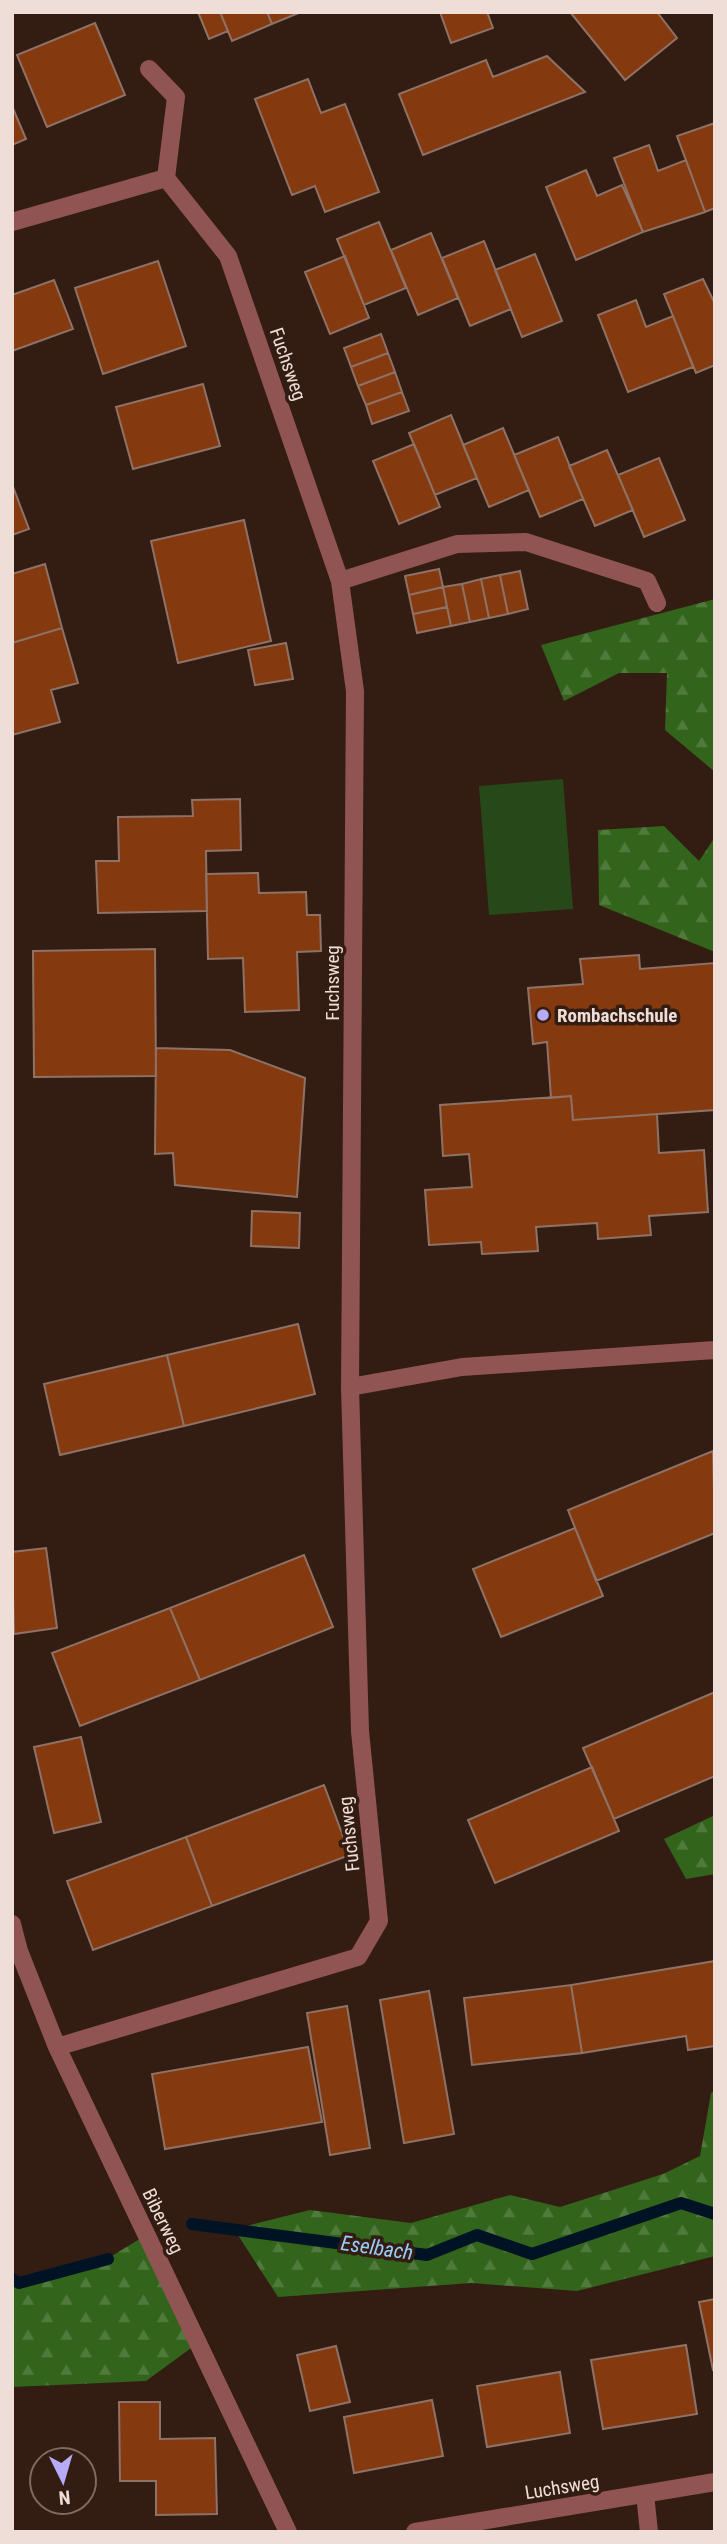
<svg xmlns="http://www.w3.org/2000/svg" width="727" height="2544" font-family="'Roboto Condensed',sans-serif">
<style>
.forest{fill:url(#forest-firs)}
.pitch{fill:#27491a}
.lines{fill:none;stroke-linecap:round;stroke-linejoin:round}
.stream{stroke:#001325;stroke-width:12}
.building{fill:#85390f;stroke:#8e7266;stroke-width:2}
.minor{stroke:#905552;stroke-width:18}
.poi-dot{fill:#b7abf8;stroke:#331c12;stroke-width:2.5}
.labels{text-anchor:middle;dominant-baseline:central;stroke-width:7;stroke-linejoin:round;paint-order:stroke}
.street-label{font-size:19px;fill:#eeded7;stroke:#331c12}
.poi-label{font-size:19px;font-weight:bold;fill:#eeded7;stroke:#331c12;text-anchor:start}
.water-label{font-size:21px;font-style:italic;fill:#98cefe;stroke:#331c12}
</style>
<defs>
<pattern id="forest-firs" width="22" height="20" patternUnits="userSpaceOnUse" patternTransform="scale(1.75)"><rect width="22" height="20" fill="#32641c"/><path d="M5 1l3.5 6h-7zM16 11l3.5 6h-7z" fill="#507a3c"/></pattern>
</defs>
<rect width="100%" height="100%" fill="#331c12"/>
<!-- forest -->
<path class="forest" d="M 715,599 L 715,772 L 665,730 L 667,673 L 619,673 L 564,701 L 541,645 Z
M 664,826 L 699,861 L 715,837 L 715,952 L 599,905 L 598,830 Z
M 715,1815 L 715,1874 L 686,1879 L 664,1839 Z
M 715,2090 L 715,2256 L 577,2291 L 471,2283 L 278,2297 L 234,2229 L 310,2210 L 411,2223 L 510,2195 L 560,2207 L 663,2174 L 700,2156 L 711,2093 Z
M 146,2235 L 198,2343 L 146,2381 L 12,2387 L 12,2279 L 20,2283 L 107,2259 Z"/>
<!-- pitch -->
<path class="pitch" d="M 563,779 L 573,909 L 489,915 L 479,786 Z"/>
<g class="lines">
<!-- stream -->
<path class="stream" d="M 192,2224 L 427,2255 L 477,2235 L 532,2254 L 681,2203 L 715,2214
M 12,2279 L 19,2283 L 108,2259"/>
</g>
<!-- building -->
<path class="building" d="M 198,12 L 220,12 L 228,31 L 209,39 Z
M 220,12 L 267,12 L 272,24 L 232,41 Z
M 267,12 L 301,12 L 272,24 Z
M 440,12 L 487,12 L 493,28 L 451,43 Z
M 570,12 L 657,12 L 677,38 L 625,80 Z
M 95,23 L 125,95 L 47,127 L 17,55 Z
M 547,56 L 585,92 L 423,155 L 399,94 L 486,60 L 493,77 Z
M 308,79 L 321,113 L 345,104 L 379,192 L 325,212 L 315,186 L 292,195 L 255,99 Z
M 12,106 L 26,139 L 12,145 Z
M 715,123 L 715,208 L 705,212 L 677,136 Z
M 649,145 L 658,171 L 686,160 L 705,212 L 643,232 L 614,158 Z
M 586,170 L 597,196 L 622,185 L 643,232 L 576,260 L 546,187 Z
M 379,222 L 406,288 L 364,305 L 337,239 Z
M 431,233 L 458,298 L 418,315 L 391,250 Z
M 484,241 L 511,309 L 470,326 L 442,258 Z
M 535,254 L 562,321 L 522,337 L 495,270 Z
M 345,256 L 369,318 L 330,334 L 305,272 Z
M 158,261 L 186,346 L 103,374 L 75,288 Z
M 703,279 L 715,304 L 715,365 L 696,373 L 664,294 Z
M 54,280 L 73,329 L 12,351 L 12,295 Z
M 636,300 L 646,327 L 673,316 L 693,367 L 628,392 L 598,315 Z
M 381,334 L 388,353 L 351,367 L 344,348 Z
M 388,353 L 395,372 L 358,386 L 351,367 Z
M 395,372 L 402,392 L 366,405 L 358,386 Z
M 203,384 L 220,446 L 133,469 L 116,407 Z
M 402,392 L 409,411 L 372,424 L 366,405 Z
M 451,415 L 477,478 L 435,495 L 409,433 Z
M 503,428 L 529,490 L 489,507 L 463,445 Z
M 558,437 L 583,499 L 540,517 L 514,455 Z
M 414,444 L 440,507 L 399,524 L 373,461 Z
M 607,450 L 633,510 L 595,526 L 569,466 Z
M 659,458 L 685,520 L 644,537 L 618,475 Z
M 12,484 L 29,529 L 12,535 Z
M 244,520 L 271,641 L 178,663 L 151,541 Z
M 45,564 L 62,628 L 12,643 L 12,574 Z
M 439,569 L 443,587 L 409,595 L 405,576 Z
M 520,571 L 528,609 L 508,614 L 500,575 Z
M 500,575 L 508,614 L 489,618 L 481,579 Z
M 481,579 L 489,618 L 470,622 L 462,584 Z
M 462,584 L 470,622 L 451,626 L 443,587 Z
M 443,587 L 447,607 L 413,614 L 409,595 Z
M 447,607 L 451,626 L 417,633 L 413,614 Z
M 62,628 L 78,683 L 51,690 L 60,722 L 12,735 L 12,643 Z
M 286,643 L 293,679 L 255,685 L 248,650 Z
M 240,799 L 241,850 L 206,851 L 207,911 L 98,913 L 96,861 L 119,861 L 118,817 L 193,816 L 192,800 Z
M 258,873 L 259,893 L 306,892 L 307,915 L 320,915 L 321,951 L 297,952 L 299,1010 L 245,1012 L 243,958 L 208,959 L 206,874 Z
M 155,949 L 156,1076 L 34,1077 L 33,951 Z
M 639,955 L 640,969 L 715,963 L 715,1110 L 573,1120 L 571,1096 L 551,1098 L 547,1042 L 533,1044 L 528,988 L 583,984 L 580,959 Z
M 156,1048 L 230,1050 L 305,1078 L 297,1197 L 175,1185 L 173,1153 L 155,1154 Z
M 571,1096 L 573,1120 L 657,1114 L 659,1153 L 704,1150 L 708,1212 L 649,1216 L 651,1235 L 598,1239 L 597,1223 L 536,1227 L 538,1251 L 482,1254 L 481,1242 L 429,1245 L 425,1190 L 472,1187 L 469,1154 L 443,1156 L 440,1105 Z
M 252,1211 L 300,1213 L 299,1248 L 251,1246 Z
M 298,1324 L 315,1394 L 184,1426 L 167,1355 Z
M 167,1355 L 184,1426 L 60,1455 L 44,1384 Z
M 713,1451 L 715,1533 L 596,1581 L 568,1510 Z
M 575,1528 L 603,1596 L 501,1637 L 473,1569 Z
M 46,1548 L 57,1628 L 14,1634 L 12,1552 Z
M 304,1555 L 333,1627 L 200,1680 L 170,1608 Z
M 170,1608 L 200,1680 L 80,1726 L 52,1653 Z
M 715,1692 L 715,1776 L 614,1819 L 583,1748 Z
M 81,1737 L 101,1822 L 54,1833 L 34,1747 Z
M 592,1767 L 619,1831 L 495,1883 L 468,1820 Z
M 324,1785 L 350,1855 L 212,1906 L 186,1837 Z
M 186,1837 L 212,1906 L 93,1950 L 67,1881 Z
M 715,1961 L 715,2046 L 688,2050 L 686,2036 L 582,2053 L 571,1985 Z
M 571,1985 L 582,2053 L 472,2065 L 464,1998 Z
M 429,1991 L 454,2134 L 404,2143 L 380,2000 Z
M 347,2006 L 370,2148 L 330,2155 L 307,2013 Z
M 308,2047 L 322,2122 L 165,2149 L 152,2074 Z
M 715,2299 L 715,2370 L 713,2370 L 699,2302 Z
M 686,2345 L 697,2414 L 603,2429 L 591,2360 Z
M 336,2346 L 350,2402 L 310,2411 L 297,2355 Z
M 560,2372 L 570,2433 L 487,2447 L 477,2386 Z
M 432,2400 L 443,2456 L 354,2473 L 344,2417 Z
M 119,2402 L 160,2402 L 160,2439 L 215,2438 L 217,2514 L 156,2515 L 156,2481 L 120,2481 Z"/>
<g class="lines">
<!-- minor -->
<path class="minor" d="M 149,69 L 176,97 L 166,178
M 12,222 L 166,178 L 228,256 L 340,581 L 355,691 L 350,1387 L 360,1731 L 379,1921 L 358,1957 L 57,2047
M 340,581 L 457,544 L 526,542 L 647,581 L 657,603
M 350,1387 L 462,1367 L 715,1350
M 12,1924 L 19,1951 L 57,2047 L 288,2532
M 645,2494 L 649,2532
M 415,2532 L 715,2482"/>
</g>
<!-- markers -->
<circle class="poi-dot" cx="543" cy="1015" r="7"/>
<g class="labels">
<!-- street labels -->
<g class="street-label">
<text transform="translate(288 364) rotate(71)">Fuchsweg</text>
<text transform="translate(332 983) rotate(-90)">Fuchsweg</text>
<text transform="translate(349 1834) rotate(-96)">Fuchsweg</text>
<text transform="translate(163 2221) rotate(64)">Biberweg</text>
<text transform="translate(562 2487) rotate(-9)">Luchsweg</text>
</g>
<!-- poi labels -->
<g class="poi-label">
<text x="557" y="1015">Rombachschule</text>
</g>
<!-- water labels -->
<g class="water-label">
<text transform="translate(377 2248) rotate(8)">Eselbach</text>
</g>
</g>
<!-- border -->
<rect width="727" height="2544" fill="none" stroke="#eeded7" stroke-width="28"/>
<!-- north arrow -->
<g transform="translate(63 2481) rotate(175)"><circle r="33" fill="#331c12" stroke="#7e6a61" stroke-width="2"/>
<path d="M0-5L12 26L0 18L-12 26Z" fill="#b7abf8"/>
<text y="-10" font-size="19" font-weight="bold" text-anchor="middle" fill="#eeded7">N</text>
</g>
</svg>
